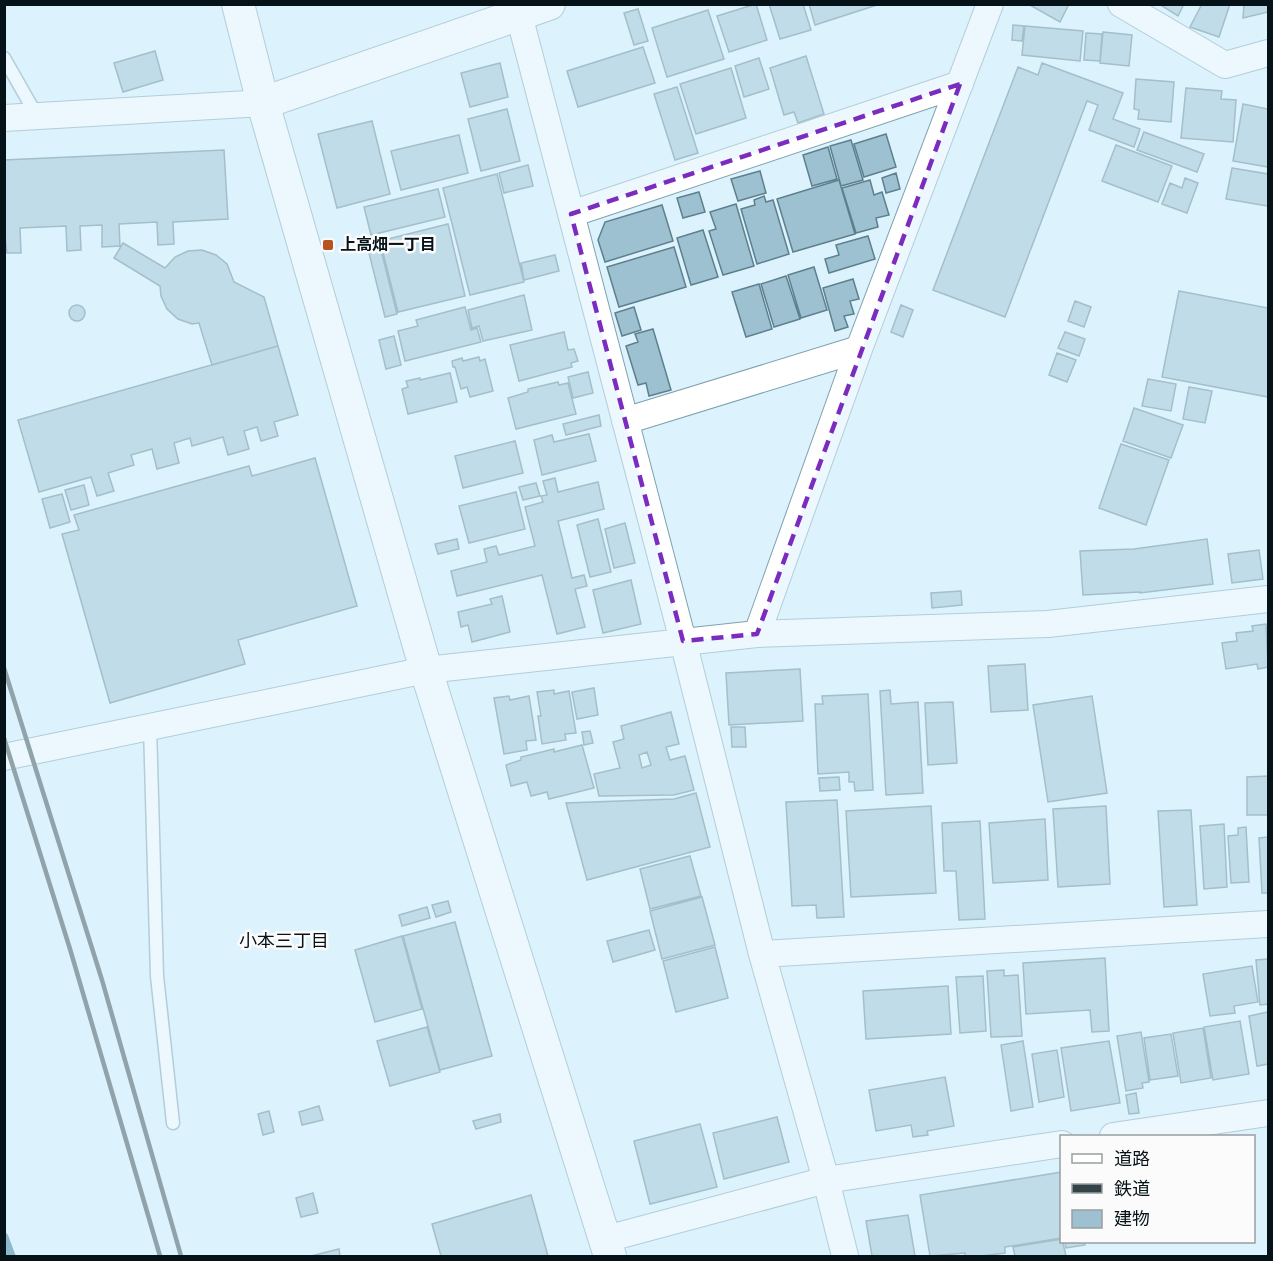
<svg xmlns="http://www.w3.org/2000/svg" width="1273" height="1261" font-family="'Nunito Sans','Noto Sans JP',sans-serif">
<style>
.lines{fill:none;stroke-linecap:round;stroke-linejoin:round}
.stream{stroke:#277691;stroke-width:9}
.building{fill:#9dc1d0;stroke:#5d808e;stroke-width:1.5;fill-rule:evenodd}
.service-casing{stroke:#7ea2b0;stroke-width:15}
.minor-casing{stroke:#7ea2b0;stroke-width:28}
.tertiary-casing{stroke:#7ea2b0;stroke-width:34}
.service{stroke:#fff;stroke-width:12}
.minor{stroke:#fff;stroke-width:26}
.tertiary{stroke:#fff;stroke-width:32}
.rail{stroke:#344349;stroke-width:4.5}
.marked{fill:none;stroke:#7b2cbf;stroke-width:4.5;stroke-dasharray:12 8;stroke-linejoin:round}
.poi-dot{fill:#b7531f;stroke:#fbfbfb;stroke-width:2}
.labels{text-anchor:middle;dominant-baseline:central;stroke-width:5;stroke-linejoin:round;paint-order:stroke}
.poi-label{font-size:16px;font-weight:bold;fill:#051217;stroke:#fbfbfb;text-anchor:start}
.neighbourhood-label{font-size:18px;fill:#051217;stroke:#fbfbfb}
</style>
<rect width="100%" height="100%" fill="#dcf2fc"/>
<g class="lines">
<!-- stream -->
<path class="stream" d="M 4,1237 L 11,1256"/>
</g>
<!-- building -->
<path class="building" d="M 756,4 L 767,40 L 729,52 L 717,16 Z
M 769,4 L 803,4 L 811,30 L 780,39 Z
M 809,4 L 880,4 L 815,25 Z
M 1028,4 L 1069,4 L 1060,22 Z
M 1159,4 L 1184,4 L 1178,16 Z
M 1202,4 L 1230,4 L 1219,37 L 1190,27 Z
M 1244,4 L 1268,4 L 1268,12 L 1243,18 Z
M 638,9 L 648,41 L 634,45 L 624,13 Z
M 708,10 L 724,59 L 667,77 L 652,28 Z
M 1013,25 L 1024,26 L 1022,41 L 1012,40 Z
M 1025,26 L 1083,31 L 1080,61 L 1022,55 Z
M 1103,32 L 1132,35 L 1129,66 L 1100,63 Z
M 1086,33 L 1102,34 L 1100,61 L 1084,60 Z
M 643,47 L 655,83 L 578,107 L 567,71 Z
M 155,51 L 163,80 L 123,92 L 114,63 Z
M 806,56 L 824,114 L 798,123 L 794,112 L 784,115 L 770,68 Z
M 759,58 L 769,89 L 744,97 L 735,66 Z
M 500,63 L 508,97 L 470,107 L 461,73 Z
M 1042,63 L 1123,93 L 1113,119 L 1140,129 L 1134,147 L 1089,130 L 1098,105 L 1087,101 L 1005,317 L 933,290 L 1018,67 L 1038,75 Z
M 731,68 L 746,118 L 696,134 L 680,84 Z
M 1136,79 L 1174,82 L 1171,122 L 1138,119 L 1139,110 L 1134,109 Z
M 677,87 L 698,153 L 675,160 L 654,94 Z
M 1186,88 L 1222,91 L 1221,99 L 1236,100 L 1233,142 L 1181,138 Z
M 1243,104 L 1268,109 L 1268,167 L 1233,161 Z
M 507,109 L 520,161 L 481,171 L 468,119 Z
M 372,121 L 390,194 L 337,208 L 318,134 Z
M 1144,132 L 1204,154 L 1197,172 L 1137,150 Z
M 886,134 L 896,167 L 864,177 L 854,144 Z
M 459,135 L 468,173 L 401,190 L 391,151 Z
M 851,140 L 863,180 L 841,186 L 830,146 Z
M 1116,145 L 1172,166 L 1158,202 L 1102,181 Z
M 828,147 L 837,179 L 812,186 L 803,155 Z
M 224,150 L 228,219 L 173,222 L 174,244 L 158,245 L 157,222 L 119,224 L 120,246 L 102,247 L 102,225 L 80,226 L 81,250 L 67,251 L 66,226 L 20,228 L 21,253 L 7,253 L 4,229 L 4,160 Z
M 528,165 L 533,186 L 504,193 L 499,173 Z
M 1232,168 L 1268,174 L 1268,206 L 1226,199 Z
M 760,171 L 766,193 L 738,201 L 731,179 Z
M 896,173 L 900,189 L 886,193 L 882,178 Z
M 497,174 L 524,282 L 470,295 L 443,188 Z
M 1185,178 L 1198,183 L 1187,213 L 1162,204 L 1170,183 L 1182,188 Z
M 839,180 L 855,234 L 793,252 L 777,199 Z
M 870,180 L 874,195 L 882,192 L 889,215 L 876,218 L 878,227 L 856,233 L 842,188 Z
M 438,189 L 445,217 L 371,235 L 364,207 Z
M 699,192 L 705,212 L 683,218 L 677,198 Z
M 764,196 L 766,202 L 773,200 L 789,254 L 757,264 L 741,209 L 755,205 L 754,200 Z
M 736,204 L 754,266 L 723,275 L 709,231 L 716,229 L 710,212 Z
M 662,205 L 673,241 L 605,262 L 598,240 L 605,222 Z
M 448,224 L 465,296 L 398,312 L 380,241 Z
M 703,230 L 718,277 L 691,285 L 677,238 Z
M 868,236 L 875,259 L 829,273 L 825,259 L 839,255 L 836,245 Z
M 123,243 L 165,268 L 175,257 L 188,251 L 202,250 L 216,255 L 227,264 L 234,282 L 264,297 L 278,346 L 212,365 L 199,323 L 192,324 L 178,319 L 167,309 L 161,296 L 160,286 L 114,258 Z
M 380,246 L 397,314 L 385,317 L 368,249 Z
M 674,247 L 686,287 L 619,307 L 607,267 Z
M 555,255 L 559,271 L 524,280 L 521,263 Z
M 814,267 L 827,310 L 801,318 L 788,275 Z
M 786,276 L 800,319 L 774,327 L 761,284 Z
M 853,279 L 859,299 L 850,301 L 854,314 L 844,316 L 848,327 L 835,331 L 823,288 Z
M 759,284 L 772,329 L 746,337 L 732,292 Z
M 1179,291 L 1268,308 L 1268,397 L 1162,377 Z
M 524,295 L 532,330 L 483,341 L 479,326 L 472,328 L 468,310 Z
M 1075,301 L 1091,307 L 1084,327 L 1068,321 Z
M69 313a8 8 0 1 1 16 0a8 8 0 1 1-16 0Z
M 901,305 L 913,310 L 903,337 L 891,332 Z
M 465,307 L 471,330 L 477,328 L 481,342 L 405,361 L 398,331 L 418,326 L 416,320 Z
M 634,307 L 641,330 L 622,336 L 615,313 Z
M 653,329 L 671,390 L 649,396 L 646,383 L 638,385 L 626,346 L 638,342 L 635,334 Z
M 564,332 L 568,350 L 574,349 L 578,361 L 571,363 L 572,367 L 519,381 L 510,345 Z
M 1065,332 L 1085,339 L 1079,356 L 1058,348 Z
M 394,336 L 401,365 L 386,369 L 379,340 Z
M 278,346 L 298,415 L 274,422 L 278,436 L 261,441 L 257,427 L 244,431 L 249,449 L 228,455 L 223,437 L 192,446 L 190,438 L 174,443 L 179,463 L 157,469 L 152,449 L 131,455 L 134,465 L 108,473 L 114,491 L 97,496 L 91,477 L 39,492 L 18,420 Z
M 1057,353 L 1076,360 L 1067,382 L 1049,375 Z
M 479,357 L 480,361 L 485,359 L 493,391 L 470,397 L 467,387 L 461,389 L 455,367 L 453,367 L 452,361 L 462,358 L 463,361 Z
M 588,372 L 593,393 L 573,398 L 568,377 Z
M 450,373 L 457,402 L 408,414 L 402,389 L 408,387 L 406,381 L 420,378 L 420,380 Z
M 1148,379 L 1176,384 L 1171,411 L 1142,406 Z
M 558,382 L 559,385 L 568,383 L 576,414 L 516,429 L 508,398 L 528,392 L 528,389 Z
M 1189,387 L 1212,391 L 1205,423 L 1183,419 Z
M 1134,408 L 1183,425 L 1171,458 L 1123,441 Z
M 599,415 L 601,426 L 566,435 L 563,424 Z
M 589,434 L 596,461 L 542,475 L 534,440 L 552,435 L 554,442 Z
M 515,441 L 523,473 L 463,488 L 455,456 Z
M 1121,444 L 1169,460 L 1146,525 L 1099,508 Z
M 315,458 L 357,606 L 238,640 L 245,664 L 110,703 L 62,534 L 79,530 L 74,515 L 249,466 L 252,476 Z
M 555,478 L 558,492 L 598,482 L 604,509 L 558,521 L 572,578 L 584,575 L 587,586 L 575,589 L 585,627 L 557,634 L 542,575 L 457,596 L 451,571 L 487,562 L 484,549 L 496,546 L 499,555 L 535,546 L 525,507 L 543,502 L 541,496 L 547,495 L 543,481 Z
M 536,483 L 540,496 L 523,500 L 519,487 Z
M 84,485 L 89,505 L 71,510 L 65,490 Z
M 516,492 L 525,529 L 469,543 L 459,506 Z
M 62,494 L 70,522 L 50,528 L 42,499 Z
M 598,519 L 611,572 L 590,577 L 577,525 Z
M 625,523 L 635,563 L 614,568 L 605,529 Z
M 457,539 L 459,549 L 438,554 L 435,544 Z
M 1207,539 L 1213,584 L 1140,593 L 1140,592 L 1083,595 L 1080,551 L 1134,549 Z
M 1259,550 L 1263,579 L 1232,583 L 1228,554 Z
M 631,580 L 641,624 L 603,633 L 593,590 Z
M 961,591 L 962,605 L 932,608 L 931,593 Z
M 502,596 L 510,632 L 472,642 L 468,625 L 461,627 L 458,612 L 492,604 L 490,599 Z
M 1266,624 L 1268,667 L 1258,669 L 1257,664 L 1226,669 L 1222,643 L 1237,641 L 1236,633 L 1253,631 L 1252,626 Z
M 1025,664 L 1028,710 L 991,712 L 988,666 Z
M 800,669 L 803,721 L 729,725 L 726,673 Z
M 594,688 L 598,715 L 577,719 L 572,692 Z
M 554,690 L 554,694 L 569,691 L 576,733 L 565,734 L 566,740 L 542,744 L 538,716 L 541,716 L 537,692 Z
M 890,690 L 891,704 L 918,702 L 923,793 L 886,795 L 880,691 Z
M 868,694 L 873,790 L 855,791 L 854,782 L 849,782 L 849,772 L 818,774 L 815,704 L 823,704 L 822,696 Z
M 509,696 L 510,700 L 529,696 L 536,740 L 526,741 L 527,750 L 504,754 L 494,698 Z
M 1092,696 L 1107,793 L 1048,802 L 1033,705 Z
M 953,702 L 957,763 L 928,765 L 925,703 Z
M 671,712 L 679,744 L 666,747 L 670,760 L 685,756 L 694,790 L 674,795 L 599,796 L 594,774 L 620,768 L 613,742 L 624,739 L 621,726 ZM 647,752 L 651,765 L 642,768 L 639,755 Z
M 731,727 L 745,727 L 746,747 L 732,747 Z
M 590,731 L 593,743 L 584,745 L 582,732 Z
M 582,745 L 594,788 L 549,799 L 547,792 L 531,796 L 527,782 L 511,786 L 506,765 L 521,760 L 521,757 L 554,749 L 554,752 Z
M 1268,776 L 1268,815 L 1247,815 L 1247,777 Z
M 839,777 L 840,790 L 820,791 L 819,778 Z
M 696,793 L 710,847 L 587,880 L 566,803 L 674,799 Z
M 837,800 L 844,917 L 817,918 L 816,905 L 792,906 L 786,802 Z
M 931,806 L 936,893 L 851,897 L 846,811 Z
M 1106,806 L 1110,884 L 1058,887 L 1053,809 Z
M 1191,810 L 1197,905 L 1164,907 L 1158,811 Z
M 1045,819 L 1048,880 L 993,883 L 989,823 Z
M 980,821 L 985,919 L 959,920 L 956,871 L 944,871 L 942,823 Z
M 1224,824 L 1227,887 L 1204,889 L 1200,826 Z
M 1246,827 L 1249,882 L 1231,883 L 1228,836 L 1238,835 L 1238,828 Z
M 1268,837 L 1268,893 L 1262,893 L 1259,838 Z
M 690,856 L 701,896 L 650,909 L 640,869 Z
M 702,897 L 715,945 L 662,959 L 650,911 Z
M 448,901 L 451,912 L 436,917 L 432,905 Z
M 427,907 L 430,918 L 402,926 L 399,915 Z
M 455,922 L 492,1056 L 440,1070 L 403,936 Z
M 649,930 L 655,950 L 613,962 L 607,941 Z
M 402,936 L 422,1009 L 375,1022 L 355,950 Z
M 715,947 L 728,998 L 676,1012 L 663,961 Z
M 1105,958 L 1109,1031 L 1092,1032 L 1090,1010 L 1026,1014 L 1023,963 Z
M 1268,959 L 1268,1004 L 1260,1005 L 1256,960 Z
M 1252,966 L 1258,1002 L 1234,1006 L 1235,1013 L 1210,1016 L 1203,974 Z
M 1004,970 L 1004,976 L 1018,975 L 1022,1036 L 991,1037 L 987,971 Z
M 983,976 L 986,1031 L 960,1033 L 956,977 Z
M 948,986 L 951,1034 L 866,1039 L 863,991 Z
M 1268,1012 L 1268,1064 L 1257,1066 L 1249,1016 Z
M 1240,1021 L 1249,1074 L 1213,1080 L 1204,1027 Z
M 427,1027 L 440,1072 L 390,1086 L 377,1041 Z
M 1203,1028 L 1211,1078 L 1181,1083 L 1173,1033 Z
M 1141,1032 L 1149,1082 L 1142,1083 L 1143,1088 L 1126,1091 L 1117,1036 Z
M 1171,1034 L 1178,1076 L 1150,1080 L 1144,1038 Z
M 1023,1041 L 1033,1107 L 1011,1111 L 1001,1045 Z
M 1109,1041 L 1120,1103 L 1071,1111 L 1061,1048 Z
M 1057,1050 L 1064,1097 L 1039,1102 L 1032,1054 Z
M 945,1077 L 954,1126 L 927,1131 L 928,1135 L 913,1137 L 911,1125 L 876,1131 L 869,1090 Z
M 1136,1093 L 1139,1113 L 1129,1114 L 1126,1095 Z
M 319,1106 L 323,1120 L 302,1125 L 299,1112 Z
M 269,1111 L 274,1132 L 263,1135 L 258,1114 Z
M 500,1114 L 501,1122 L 476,1129 L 473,1121 Z
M 777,1117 L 789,1162 L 724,1179 L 713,1133 Z
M 700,1124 L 717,1187 L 650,1204 L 634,1141 Z
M 1062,1172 L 1062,1238 L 1005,1247 L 1005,1253 L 981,1256 L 965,1256 L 965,1253 L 930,1256 L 920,1195 Z
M 313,1193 L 318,1213 L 301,1217 L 296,1198 Z
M 531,1195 L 548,1256 L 441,1256 L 432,1224 Z
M 908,1215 L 915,1256 L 872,1256 L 866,1221 Z
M 1062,1239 L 1066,1256 L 1015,1256 L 1013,1247 Z
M 1065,1242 L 1084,1242 L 1085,1245 L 1066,1248 Z
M 339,1249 L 340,1256 L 311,1256 Z"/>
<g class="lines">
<defs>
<path id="service" d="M 4,58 L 37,116
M 150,726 L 157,976 L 173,1123"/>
<path id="minor" d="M 1121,4 L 1225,65 L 1268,53
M 519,15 L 683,641 L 762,954 L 826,1180 L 845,1256
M 4,118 L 263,103
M 571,214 L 960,84
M 625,421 L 859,349
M 757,634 L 859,349 L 990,4
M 4,757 L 426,670 L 757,634 L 1048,624 L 1268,599
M 762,954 L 1268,924
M 1113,1136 L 1268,1113
M 606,1239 L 826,1180 L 1062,1144"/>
<path id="tertiary" d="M 238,4 L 263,103 L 426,670 L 610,1256
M 263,103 L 549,4"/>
</defs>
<!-- service casing -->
<use href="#service" class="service-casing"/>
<!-- minor casing -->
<use href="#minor" class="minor-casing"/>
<!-- tertiary casing -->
<use href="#tertiary" class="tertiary-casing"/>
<!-- service -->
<use href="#service" class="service"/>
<!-- minor -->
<use href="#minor" class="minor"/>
<!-- tertiary -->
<use href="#tertiary" class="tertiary"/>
<!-- rail -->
<path class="rail" d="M 4,668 L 102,980 L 181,1256
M 4,738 L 70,949 L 160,1256"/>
</g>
<!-- marked area -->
<path d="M0 0H1273V1261H0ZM 960,84 L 757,634 L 683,641 L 571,214 Z" fill="#dcf2fc" fill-opacity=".55" fill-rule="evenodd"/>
<path class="marked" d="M 960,84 L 757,634 L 683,641 L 571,214 Z"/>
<!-- markers -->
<rect class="poi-dot" x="322" y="239" width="12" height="12" rx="3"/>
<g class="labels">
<!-- poi labels -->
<g class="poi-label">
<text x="340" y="245">上高畑一丁目</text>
</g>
<!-- neighbourhood labels -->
<g class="neighbourhood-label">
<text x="284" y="941">小本三丁目</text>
</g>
</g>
<!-- border -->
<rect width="1273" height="1261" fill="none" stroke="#051217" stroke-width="12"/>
<!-- legend -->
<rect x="1060" y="1135" width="195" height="108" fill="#fbfbfb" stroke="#999ea0" stroke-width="1.5"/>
<rect x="1072" y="1154" width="30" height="9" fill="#ffffff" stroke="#999ea0" stroke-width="1.5"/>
<text x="1114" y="1165" font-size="18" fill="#051217">道路</text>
<rect x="1072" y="1184" width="30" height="9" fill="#344349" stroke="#999ea0" stroke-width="1.5"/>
<text x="1114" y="1195" font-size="18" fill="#051217">鉄道</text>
<rect x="1072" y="1210" width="30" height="18" fill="#9dc1d0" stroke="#999ea0" stroke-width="1.5"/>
<text x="1114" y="1225" font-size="18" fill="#051217">建物</text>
</svg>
